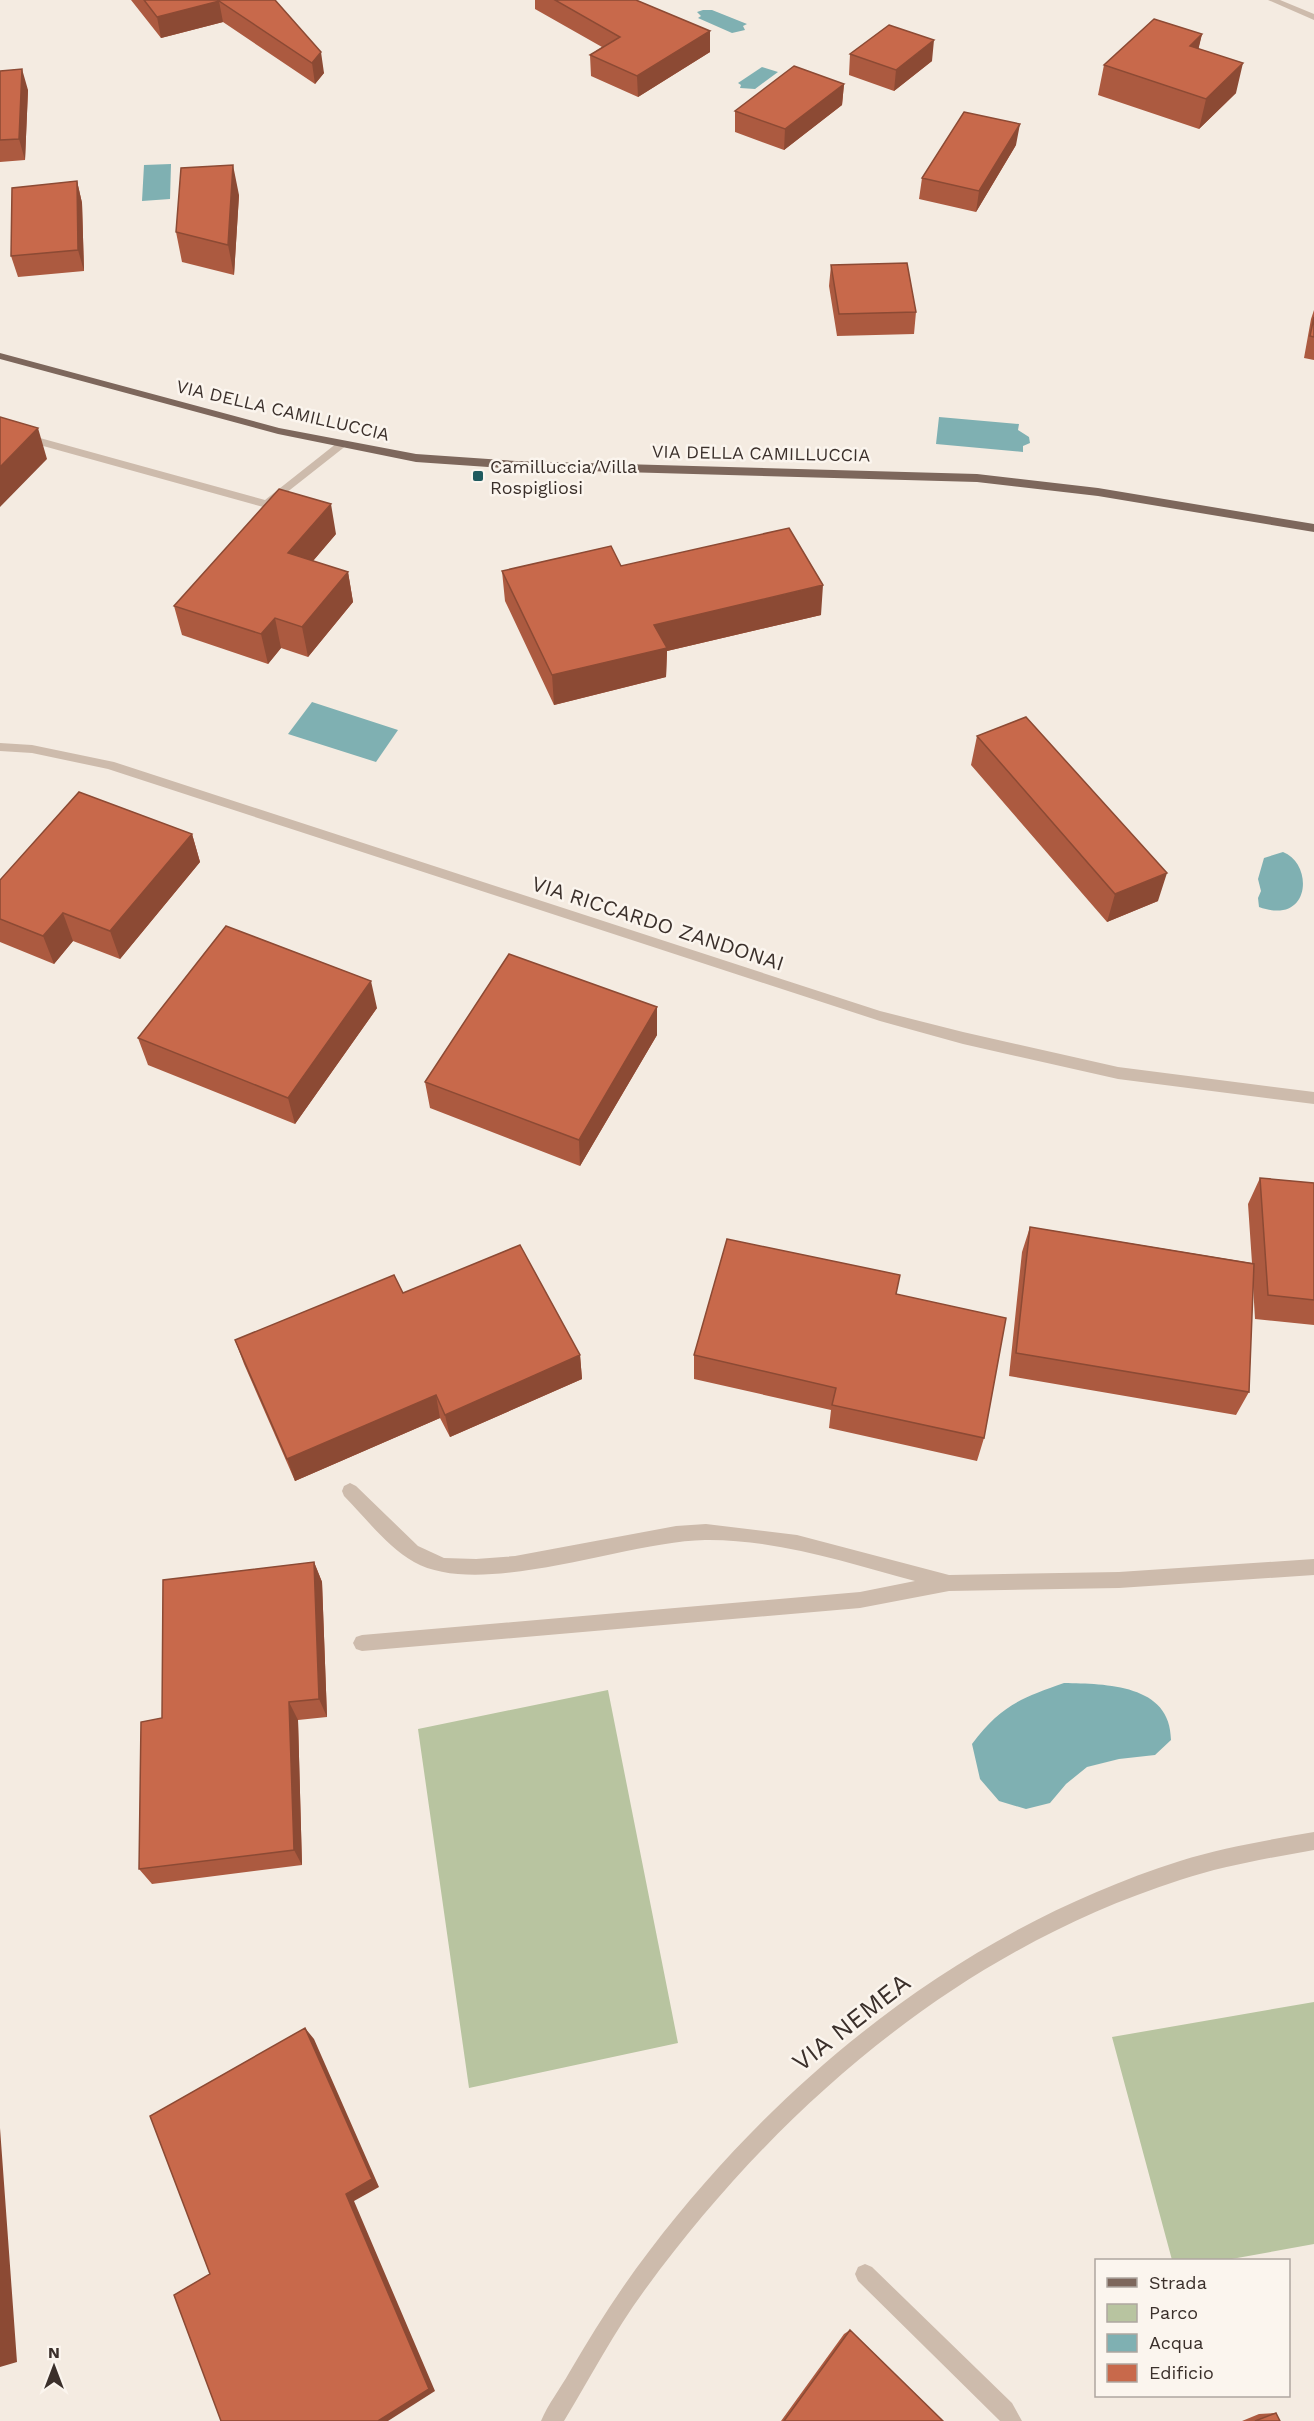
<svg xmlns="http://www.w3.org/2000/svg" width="1314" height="2421" font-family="'Work Sans',sans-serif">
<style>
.green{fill:#b8c4a0}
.water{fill:#7fb0b2}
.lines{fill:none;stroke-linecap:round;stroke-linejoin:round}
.minor{fill:#cdbbac;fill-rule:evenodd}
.major{fill:#7d675c;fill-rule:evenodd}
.wall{fill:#ac5a40}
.shaded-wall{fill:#8c4a34}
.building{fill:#c8694b;stroke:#8c4a34;stroke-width:1.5}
.poi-dot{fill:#1f5a5e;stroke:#fbf5ee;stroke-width:2}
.labels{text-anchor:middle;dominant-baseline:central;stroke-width:5;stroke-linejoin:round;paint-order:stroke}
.far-street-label{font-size:18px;fill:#3b302b;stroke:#fbf5ee}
.far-poi-label{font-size:18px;fill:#3b302b;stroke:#fbf5ee;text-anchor:start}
.street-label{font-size:21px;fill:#3b302b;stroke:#fbf5ee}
.near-street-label{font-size:26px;fill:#3b302b;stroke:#fbf5ee}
</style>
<rect width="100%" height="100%" fill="#f4ebe1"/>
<!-- green -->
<path class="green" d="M 608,1690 L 678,2043 L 469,2088 L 418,1729 Z
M 1314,2002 L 1314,2244 L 1226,2260 L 1172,2260 L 1112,2037 Z"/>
<!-- water -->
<path class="water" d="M 703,10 L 712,10 L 747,24 L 743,26 L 745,30 L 732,33 L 698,18 L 701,16 L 697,12 Z
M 762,67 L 778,72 L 755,89 L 740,88 L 741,85 L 738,83 Z
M 171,164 L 170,199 L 142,201 L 144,165 Z
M 939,417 L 1019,424 L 1018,430 L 1029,437 L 1030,443 L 1023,446 L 1023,452 L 936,444 Z
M 312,702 L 398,730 L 376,762 L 288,734 Z
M 1283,852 C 1314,864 1311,926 1259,907 L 1258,898 L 1261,891 L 1258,879 L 1264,858 Z
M 1064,1683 C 1106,1684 1171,1684 1171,1740 L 1155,1755 L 1119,1759 L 1087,1767 L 1066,1784 L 1050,1803 L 1026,1809 L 999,1801 L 980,1779 L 972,1744 C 1000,1706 1021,1698 1064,1683 Z"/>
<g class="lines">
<!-- minor -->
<path class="minor" d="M 1268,0 L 1280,0 L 1314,14 L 1314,20 Z
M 0,427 L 265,500 L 337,443 L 341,442 L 347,445 L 267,508 L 0,434 Z
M 0,743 L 32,745 L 114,762 L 880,1011 L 963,1032 L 1118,1067 L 1314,1092 L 1314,1104 L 1118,1079 L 963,1044 L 880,1021 L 108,769 L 32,753 L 0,751 Z
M 350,1483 L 356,1486 L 418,1546 L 444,1558 L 476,1559 L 515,1556 L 676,1526 L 706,1524 L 797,1535 L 949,1575 L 1119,1572 L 1314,1559 L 1314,1575 L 1119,1588 L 949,1591 L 860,1608 L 362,1651 L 356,1649 L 353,1643 L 356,1637 L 362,1635 L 860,1592 L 915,1581 C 848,1563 776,1539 705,1540 C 626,1541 482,1600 414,1562 C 387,1547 366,1518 344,1496 L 342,1491 L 344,1486 Z
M 1314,1832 L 1314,1850 C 1269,1858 1223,1866 1180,1880 C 959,1951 779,2106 644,2291 C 614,2332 590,2378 564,2421 L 541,2421 C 548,2404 560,2389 569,2373 C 594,2330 620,2289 650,2250 C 785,2073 966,1929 1180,1861 C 1224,1847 1269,1840 1314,1832 Z
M 865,2264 L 872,2267 L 1012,2403 L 1022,2421 L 1000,2421 L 858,2281 L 855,2274 L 858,2267 Z"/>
<!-- major -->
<path class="major" d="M 0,353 L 279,428 L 416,454 L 516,461 L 977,474 L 1098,488 L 1314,524 L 1314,532 L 1098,496 L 977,482 L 516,469 L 416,462 L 278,434 L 0,359 Z"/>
</g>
<!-- wall -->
<path class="wall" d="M 131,0 L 275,0 L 324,73 L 315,84 L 223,22 L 161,38 Z
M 535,0 L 636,0 L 710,31 L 710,52 L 638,97 L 591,76 L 590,55 L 602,47 L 535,9 Z
M 1202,34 L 1198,49 L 1236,93 L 1199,129 L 1098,95 L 1104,65 Z
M 850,54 L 932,61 L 894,91 L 849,75 Z
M 0,71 L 28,90 L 25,160 L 0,162 Z
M 844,84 L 842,105 L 784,150 L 735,132 L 735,111 Z
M 1016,145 L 976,212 L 919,199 L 922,178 Z
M 77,181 L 82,203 L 84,271 L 18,277 L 11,256 Z
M 239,195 L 234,275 L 182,262 L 176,232 Z
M 831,265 L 916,312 L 914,334 L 837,336 L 829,286 Z
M 1314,310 L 1314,360 L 1304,358 L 1311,319 Z
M 336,534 L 313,561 L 348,572 L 353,602 L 308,657 L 281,648 L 268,664 L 182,635 L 174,606 Z
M 621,566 L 821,615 L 667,651 L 666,677 L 554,705 L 505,601 L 502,571 Z
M 977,736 L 1158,901 L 1107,922 L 971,765 Z
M 192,834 L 200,862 L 120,959 L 73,941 L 54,964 L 0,942 L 0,880 Z
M 657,1007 L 657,1035 L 580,1166 L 430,1108 L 425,1082 Z
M 377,1008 L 295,1124 L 148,1065 L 138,1038 Z
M 1260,1178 L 1314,1183 L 1314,1325 L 1255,1319 L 1253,1285 L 1249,1392 L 1236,1415 L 1009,1376 L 1022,1252 L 1030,1227 L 1252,1263 L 1248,1204 Z
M 403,1293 L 580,1355 L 582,1379 L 450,1437 L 440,1418 L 295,1481 L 244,1364 L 235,1340 Z
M 896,1294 L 984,1438 L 977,1461 L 829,1428 L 831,1410 L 694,1379 L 694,1355 Z
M 314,1562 L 322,1582 L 327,1717 L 298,1720 L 302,1865 L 152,1884 L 139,1869 L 162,1718 Z
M 850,2330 L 943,2421 L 781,2421 L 844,2334 Z
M 1276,2413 L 1280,2421 L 1242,2421 L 1259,2414 Z"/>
<!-- shaded-wall -->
<path class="shaded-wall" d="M 219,1 L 223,22 L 161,38 L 157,17 Z
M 710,31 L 710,52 L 638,97 L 637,76 Z
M 1202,34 L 1195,64 L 1190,46 Z
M 934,40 L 932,61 L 894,91 L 896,70 Z
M 321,52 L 324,73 L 315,84 L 312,63 Z
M 1243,63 L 1236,93 L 1199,129 L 1206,99 Z
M 22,69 L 28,90 L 25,160 L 19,139 Z
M 844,84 L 842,105 L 784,150 L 785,129 Z
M 1020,124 L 1016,145 L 976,212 L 979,191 Z
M 233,165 L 239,195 L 234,275 L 228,245 Z
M 77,181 L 82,203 L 84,271 L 78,250 Z
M 38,428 L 47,459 L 0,507 L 0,467 Z
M 331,504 L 336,534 L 294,583 L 288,553 Z
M 348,572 L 353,602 L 308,657 L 302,627 Z
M 823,585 L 821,615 L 667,651 L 666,677 L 554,705 L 552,675 L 654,625 Z
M 275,618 L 281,648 L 268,664 L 261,634 Z
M 192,834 L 200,862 L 120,959 L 110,931 Z
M 1167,873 L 1158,901 L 1107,922 L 1115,894 Z
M 63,913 L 73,941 L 54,964 L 43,936 Z
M 371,981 L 377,1008 L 295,1124 L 288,1098 Z
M 657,1007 L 657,1035 L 580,1166 L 579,1140 Z
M 580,1355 L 582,1379 L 450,1437 L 445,1415 Z
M 436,1395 L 440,1418 L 295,1481 L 287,1459 Z
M 314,1562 L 322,1582 L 327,1717 L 319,1699 Z
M 289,1702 L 298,1720 L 302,1865 L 294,1850 Z
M 305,2028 L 314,2039 L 379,2187 L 354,2201 L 435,2391 L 388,2421 L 378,2421 L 346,2194 Z
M 0,2128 L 17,2362 L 0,2367 Z"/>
<!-- building -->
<path class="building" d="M 144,0 L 275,0 L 321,52 L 312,63 L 219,1 L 157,17 Z
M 555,0 L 636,0 L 710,31 L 637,76 L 590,55 L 620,37 Z
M 1154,19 L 1202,34 L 1190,46 L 1243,63 L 1206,99 L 1104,65 Z
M 889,25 L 934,40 L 896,70 L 850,54 Z
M 794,66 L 844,84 L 785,129 L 735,111 Z
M 22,69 L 19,139 L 0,140 L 0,71 Z
M 964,112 L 1020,124 L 979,191 L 922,178 Z
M 233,165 L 228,245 L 176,232 L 181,168 Z
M 77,181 L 78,250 L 11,256 L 12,188 Z
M 907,263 L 916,312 L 839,314 L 831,265 Z
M 1314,317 L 1314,337 L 1310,336 Z
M 0,417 L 38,428 L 0,467 Z
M 279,489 L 331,504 L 288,553 L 348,572 L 302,627 L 275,618 L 261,634 L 174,606 Z
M 789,528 L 823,585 L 654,625 L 667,648 L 552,675 L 502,571 L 611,546 L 621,566 Z
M 1026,717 L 1167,873 L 1115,894 L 977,736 Z
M 79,792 L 192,834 L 110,931 L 63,913 L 43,936 L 0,919 L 0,880 Z
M 226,926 L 371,981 L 288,1098 L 138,1038 Z
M 509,954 L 657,1007 L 579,1140 L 425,1082 Z
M 1260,1178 L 1314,1183 L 1314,1300 L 1268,1295 Z
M 1030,1227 L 1254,1264 L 1249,1392 L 1016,1353 Z
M 727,1239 L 900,1275 L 896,1294 L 1006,1318 L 984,1438 L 832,1405 L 836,1388 L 694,1355 Z
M 520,1245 L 580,1355 L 445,1415 L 436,1395 L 287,1459 L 235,1340 L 394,1275 L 403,1293 Z
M 314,1562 L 319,1699 L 289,1702 L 294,1850 L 139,1869 L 141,1722 L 162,1718 L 163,1580 Z
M 305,2028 L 372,2179 L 346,2194 L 429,2389 L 378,2421 L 221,2421 L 174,2295 L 210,2274 L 150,2116 Z
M 850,2330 L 943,2421 L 784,2421 Z
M 1276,2413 L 1280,2421 L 1255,2421 Z"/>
<!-- markers -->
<rect class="poi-dot" x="472" y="470" width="12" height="12" rx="3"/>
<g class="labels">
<!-- far-street labels -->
<g class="far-street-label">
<text transform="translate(283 410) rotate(13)">VIA DELLA CAMILLUCCIA</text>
<text transform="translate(761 453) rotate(1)">VIA DELLA CAMILLUCCIA</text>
</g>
<!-- far-poi labels -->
<g class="far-poi-label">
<text x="490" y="466">Camilluccia/Villa<tspan x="490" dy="21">Rospigliosi</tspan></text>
</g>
<!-- street labels -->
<g class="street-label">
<text transform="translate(658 923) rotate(18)">VIA RICCARDO ZANDONAI</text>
</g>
<!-- near-street labels -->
<g class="near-street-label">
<text transform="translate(851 2022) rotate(-38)">VIA NEMEA</text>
</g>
</g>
<!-- legend -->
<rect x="1095" y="2259" width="195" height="138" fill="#fbf5ee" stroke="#aea6a0" stroke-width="1.5"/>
<rect x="1107" y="2278" width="30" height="9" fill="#7d675c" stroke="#aea6a0" stroke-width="1.5"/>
<text x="1149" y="2289" font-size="18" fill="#3b302b">Strada</text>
<rect x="1107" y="2304" width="30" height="18" fill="#b8c4a0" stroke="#aea6a0" stroke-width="1.5"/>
<text x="1149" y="2319" font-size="18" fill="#3b302b">Parco</text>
<rect x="1107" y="2334" width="30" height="18" fill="#7fb0b2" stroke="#aea6a0" stroke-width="1.5"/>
<text x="1149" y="2349" font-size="18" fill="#3b302b">Acqua</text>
<rect x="1107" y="2364" width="30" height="18" fill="#c8694b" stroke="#aea6a0" stroke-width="1.5"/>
<text x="1149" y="2379" font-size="18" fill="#3b302b">Edificio</text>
<!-- north arrow -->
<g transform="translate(54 2367)" stroke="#fbf5ee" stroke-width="4.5" paint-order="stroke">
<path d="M0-4.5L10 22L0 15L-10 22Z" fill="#3b302b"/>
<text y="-9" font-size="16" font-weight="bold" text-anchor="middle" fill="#3b302b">N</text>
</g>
</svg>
